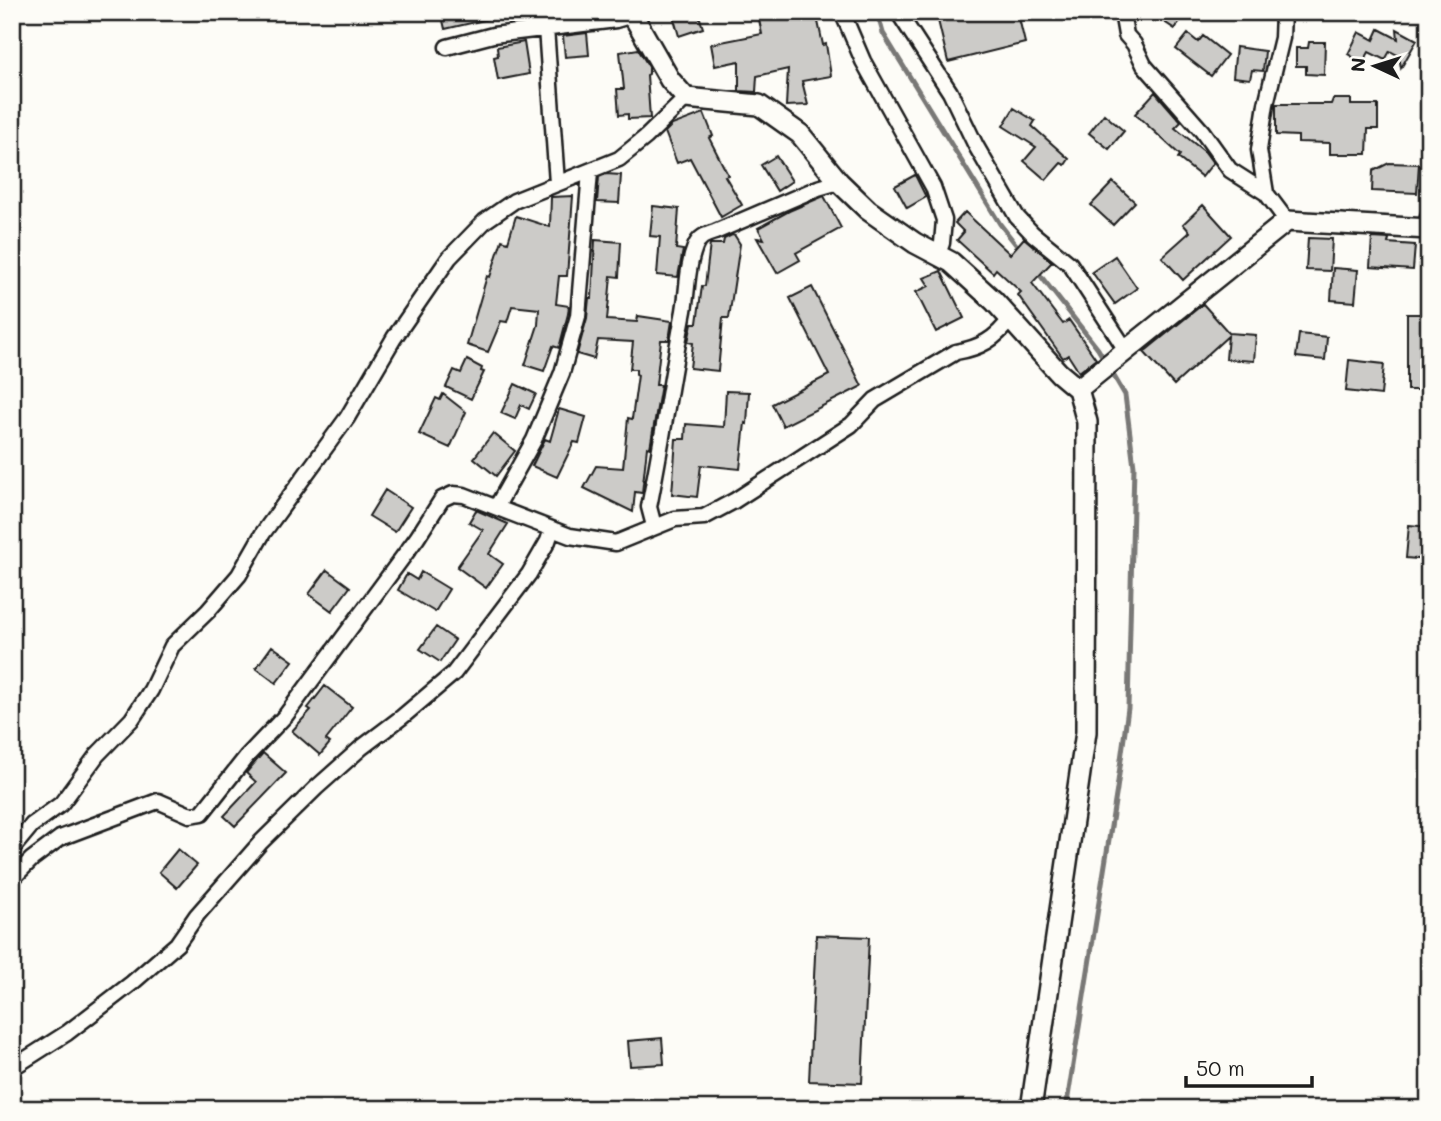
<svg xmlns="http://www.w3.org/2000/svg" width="1441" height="1121" font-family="Mali,sans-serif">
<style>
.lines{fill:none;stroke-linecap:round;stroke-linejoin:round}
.stream{stroke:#797876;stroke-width:5}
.building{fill:#cccbc8;stroke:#1c1c1c;stroke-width:2}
.street-casing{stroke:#1c1c1c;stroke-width:19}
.secondary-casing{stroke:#1c1c1c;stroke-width:24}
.street{stroke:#fdfcf7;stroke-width:14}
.secondary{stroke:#fdfcf7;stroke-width:19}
</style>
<rect width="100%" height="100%" fill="#fdfcf7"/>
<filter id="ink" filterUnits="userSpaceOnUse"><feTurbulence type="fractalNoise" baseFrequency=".0143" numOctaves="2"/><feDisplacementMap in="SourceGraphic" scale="14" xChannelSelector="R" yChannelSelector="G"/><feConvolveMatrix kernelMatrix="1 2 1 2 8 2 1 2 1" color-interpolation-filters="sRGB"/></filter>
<g filter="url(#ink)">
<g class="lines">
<!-- stream -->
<path class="stream" d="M 877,12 L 883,33 L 1000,224 L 1021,251
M 1036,270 L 1098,349 L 1125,395 L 1134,466 L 1128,708 L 1117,789 L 1066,1109"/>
</g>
<!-- building -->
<path class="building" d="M 441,12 L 492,12 L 493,18 L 445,29 Z
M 694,12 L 698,12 L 703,28 L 679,36 L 674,19 Z
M 769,12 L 816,12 L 823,45 L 826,44 L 831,76 L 802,81 L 808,105 L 786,106 L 788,69 L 757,76 L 756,92 L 739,91 L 739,61 L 715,66 L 711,44 L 762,34 L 758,15 Z
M 936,12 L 1002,12 L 1003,17 L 1018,14 L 1025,43 L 948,62 Z
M 1149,12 L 1185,12 L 1175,29 Z
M 1379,29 L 1398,39 L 1397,29 L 1417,40 L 1401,68 L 1399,56 L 1390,51 L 1385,60 L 1369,52 L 1363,63 L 1348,54 L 1359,32 L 1374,40 Z
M 587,33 L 589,55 L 565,57 L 563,36 Z
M 1188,34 L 1198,42 L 1203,36 L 1227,55 L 1211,76 L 1176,49 Z
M 524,42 L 529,74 L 498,80 L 494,57 L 498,56 L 497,47 Z
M 1309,42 L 1325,42 L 1324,75 L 1306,74 L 1306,66 L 1296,66 L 1296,48 L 1308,48 Z
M 1236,47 L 1265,51 L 1263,71 L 1252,70 L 1250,79 L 1233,77 Z
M 638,49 L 649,67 L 649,74 L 647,75 L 650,118 L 628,119 L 628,114 L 619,115 L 617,89 L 624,89 L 620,52 Z
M 1155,92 L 1181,122 L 1175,128 L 1205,152 L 1213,163 L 1202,177 L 1178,158 L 1180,155 L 1135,114 Z
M 1333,99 L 1351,99 L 1351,105 L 1378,105 L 1378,129 L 1368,129 L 1367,154 L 1330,154 L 1330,143 L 1298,142 L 1298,136 L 1276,135 L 1276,104 L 1331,104 Z
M 1014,108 L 1035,121 L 1032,126 L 1069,159 L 1065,165 L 1061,163 L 1046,180 L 1024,161 L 1036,147 L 1003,126 Z
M 704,113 L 713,136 L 709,138 L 728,175 L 725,176 L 742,205 L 721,217 L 690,158 L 677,163 L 665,132 L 672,125 Z
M 1104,114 L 1124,131 L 1109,149 L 1089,133 Z
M 776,156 L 792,181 L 777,191 L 761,165 Z
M 1389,163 L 1419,164 L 1417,193 L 1372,191 L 1373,171 Z
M 606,174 L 621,175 L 619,203 L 597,202 L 599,177 Z
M 915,175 L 926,197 L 907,208 L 895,186 Z
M 1113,182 L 1135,202 L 1113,225 L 1091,205 Z
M 573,196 L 567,276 L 559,276 L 556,304 L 569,306 L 568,314 L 559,348 L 553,346 L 544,371 L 525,365 L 538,325 L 539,309 L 512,306 L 507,322 L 501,321 L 488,352 L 467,345 L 487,276 L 490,277 L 502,240 L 508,242 L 516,216 L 550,227 L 551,197 Z
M 824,196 L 841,228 L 796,253 L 800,260 L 777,273 L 757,238 L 764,239 L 758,228 L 789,211 Z
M 1203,205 L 1231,236 L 1183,280 L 1162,257 L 1190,232 L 1183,224 Z
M 653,206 L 679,209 L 676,249 L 683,250 L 678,277 L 657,275 L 660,237 L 650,236 Z
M 965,212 L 1010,254 L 1024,238 L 1052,262 L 1032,283 L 1063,324 L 1069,320 L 1096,359 L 1079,372 L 1068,355 L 1063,358 L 1018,295 L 1021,292 L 996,269 L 993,273 L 957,240 L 964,232 L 955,223 Z
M 732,235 L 735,236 L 740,244 L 729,318 L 723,318 L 718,371 L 690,368 L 693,343 L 688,342 L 692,323 L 697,323 L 702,286 L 705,286 L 710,244 L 723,244 L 724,239 Z
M 1308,238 L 1332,239 L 1330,271 L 1306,270 Z
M 1372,238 L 1389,239 L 1388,243 L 1415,245 L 1413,270 L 1370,267 Z
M 595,240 L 621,242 L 619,277 L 611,276 L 607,320 L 637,322 L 638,316 L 672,321 L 669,340 L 661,340 L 656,385 L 661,385 L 650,448 L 647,447 L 642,493 L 635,492 L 633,512 L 584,488 L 596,466 L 623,468 L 628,418 L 632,419 L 638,375 L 636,374 L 636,369 L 630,369 L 633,342 L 598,340 L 594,359 L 577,354 L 587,318 L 589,298 L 592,298 Z
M 1115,256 L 1137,288 L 1115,304 L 1092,272 Z
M 1333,268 L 1358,270 L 1355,302 L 1331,300 Z
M 941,271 L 964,318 L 936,332 L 916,292 L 929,286 L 924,278 Z
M 812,287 L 862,386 L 783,426 L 772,404 L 829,375 L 790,298 Z
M 1203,304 L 1229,333 L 1256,335 L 1254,361 L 1226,359 L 1228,336 L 1174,385 L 1144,352 Z
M 1407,314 L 1422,314 L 1423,364 L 1429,364 L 1429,390 L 1407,390 Z
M 1299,334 L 1327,337 L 1325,360 L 1296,357 Z
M 467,360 L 482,368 L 481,371 L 484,372 L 471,399 L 446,387 L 454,370 L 461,373 Z
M 1349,360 L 1384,364 L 1381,395 L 1346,391 Z
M 515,384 L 536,394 L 529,409 L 521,405 L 515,419 L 501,413 Z
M 726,391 L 749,392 L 747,424 L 745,423 L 740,469 L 701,465 L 697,497 L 672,494 L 676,439 L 685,439 L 686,424 L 724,427 Z
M 443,394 L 466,412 L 450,448 L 419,434 L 436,398 L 440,400 Z
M 559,409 L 586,417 L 579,443 L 574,442 L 557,477 L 532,466 L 545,439 L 550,441 Z
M 493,433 L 515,451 L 496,476 L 474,458 Z
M 385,490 L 411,507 L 395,532 L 369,516 Z
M 476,510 L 508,524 L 489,554 L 503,564 L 486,588 L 457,567 L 483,530 L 469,522 Z
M 1409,525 L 1429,527 L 1429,560 L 1406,558 Z
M 327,570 L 350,587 L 332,611 L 309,594 Z
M 421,572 L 449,589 L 435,612 L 398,590 L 407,574 L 417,580 Z
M 436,627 L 455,640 L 440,662 L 420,649 Z
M 272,646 L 293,661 L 276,683 L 256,668 Z
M 325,686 L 352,707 L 326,740 L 330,743 L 320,755 L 292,731 L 311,710 L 308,708 Z
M 263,753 L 286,773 L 235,826 L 224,816 L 256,782 L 246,773 Z
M 178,849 L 197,865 L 177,888 L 159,872 Z
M 816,935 L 869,937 L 862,1083 L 809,1081 Z
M 662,1038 L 664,1064 L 630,1066 L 628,1041 Z"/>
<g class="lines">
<defs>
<path id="street" d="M 533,12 L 546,28 L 557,183
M 842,12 L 863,61 L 933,187 L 944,220 L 942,243 L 938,254
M 898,12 L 950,92 L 976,146 L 1017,217 L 1033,234 L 1070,264 L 1126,350
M 1122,12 L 1126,35 L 1134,44 L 1144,65 L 1202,131 L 1230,170 L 1266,193 L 1287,221
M 447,47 L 493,35 L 616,20 L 633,15
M 1266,193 L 1259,150 L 1266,104 L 1282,38 L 1283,12
M 1425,228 L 1429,214
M 497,506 L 534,440 L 562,373 L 578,316 L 590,172
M 654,526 L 649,507 C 662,443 671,379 683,316 C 688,293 686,269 695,247 C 699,237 705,235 715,232 L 818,188 L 839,182
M 12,849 L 32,825 L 61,804 L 97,755 L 132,719 L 151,690 L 172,646 L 208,611 L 239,575 L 263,533 L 347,418 L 394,338 L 449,258 L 485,221 L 514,201 L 619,159 L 646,137 L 686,98
M 12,879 L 32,859 L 60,838 L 158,801 L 190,815 L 202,813 L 247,756 L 286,715 L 417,538 L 442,499 L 453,494 L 464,495 L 570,536 L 616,543 L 675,519 L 704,517 L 734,501 L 851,425 L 875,400 L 956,352 C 980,348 996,339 1010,319
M 12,1068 L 67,1033 L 132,983 L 177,944 L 197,915 L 261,842 L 316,788 L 361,748 L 402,717 L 454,673 L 529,574 L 548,541 L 552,529"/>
<path id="secondary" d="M 631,12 L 670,80 L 686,98 L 759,105 L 800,134 L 839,182 L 868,210 L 915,243 L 951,262 L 994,301 L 1059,373 L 1078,389 L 1087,422 L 1086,732 L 1031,1109
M 1078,389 L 1287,221 L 1429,229"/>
</defs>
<!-- street casing -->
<use href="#street" class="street-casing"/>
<!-- secondary casing -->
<use href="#secondary" class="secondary-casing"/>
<!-- street -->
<use href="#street" class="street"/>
<!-- secondary -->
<use href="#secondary" class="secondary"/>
</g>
</g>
<!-- margin -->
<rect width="1441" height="1121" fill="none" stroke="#fdfcf7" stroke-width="42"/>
<rect x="21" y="21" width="1399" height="1079" fill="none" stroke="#1c1c1c" stroke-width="2.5" filter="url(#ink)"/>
<!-- north arrow -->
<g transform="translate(1375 66) rotate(274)" stroke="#fdfcf7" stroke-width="5" paint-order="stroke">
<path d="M0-5L12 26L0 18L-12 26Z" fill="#1c1c1c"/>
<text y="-10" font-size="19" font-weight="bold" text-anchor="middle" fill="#1c1c1c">N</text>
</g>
<!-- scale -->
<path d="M1186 1076v10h126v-10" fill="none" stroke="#1c1c1c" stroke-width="3.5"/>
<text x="1196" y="1076" font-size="21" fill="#1c1c1c" stroke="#fdfcf7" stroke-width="5" paint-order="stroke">50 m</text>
</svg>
